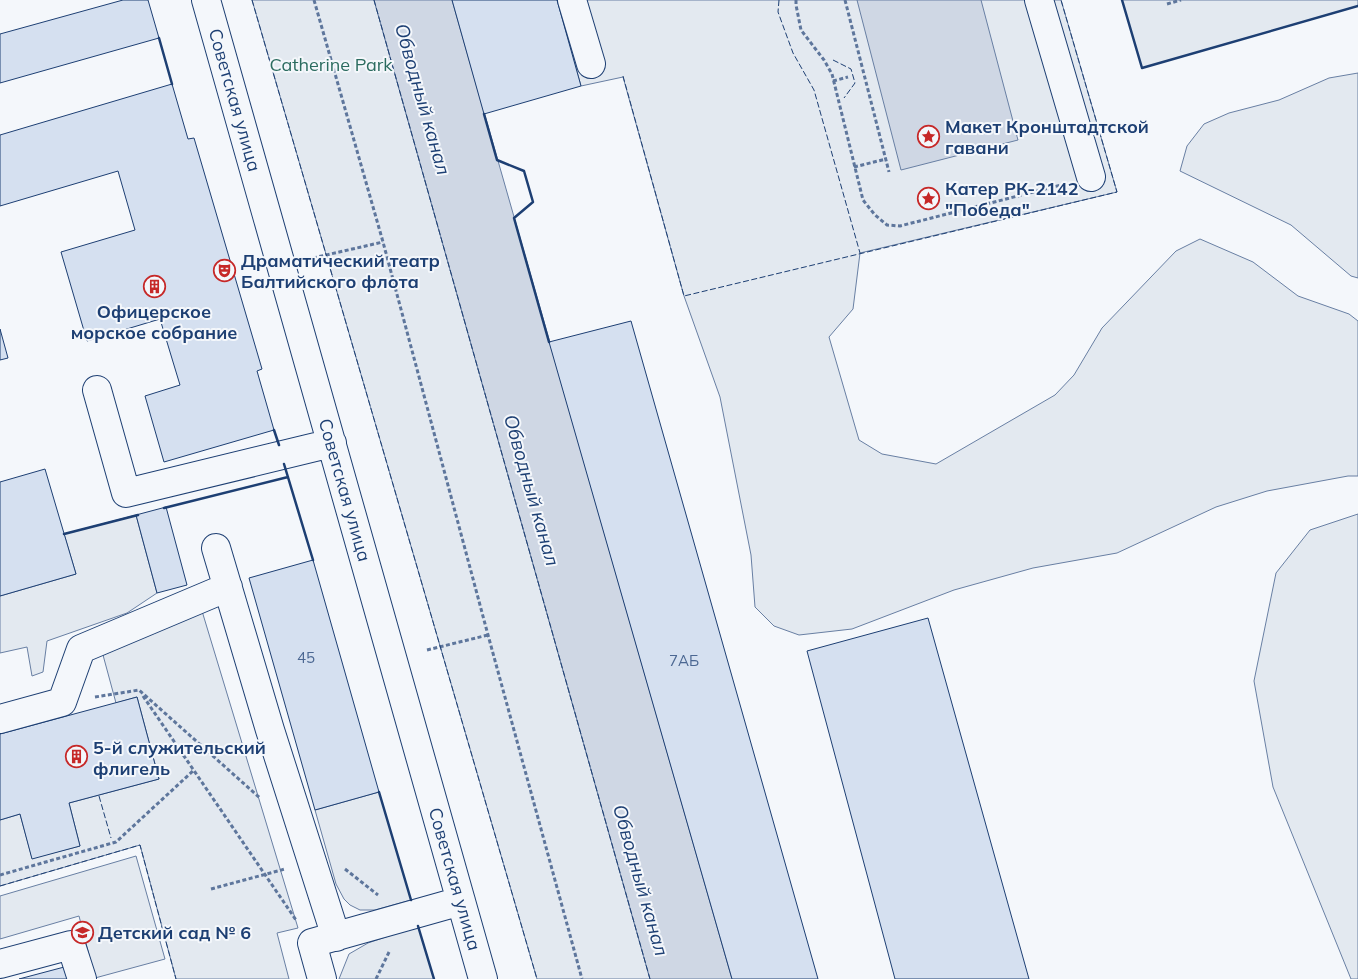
<svg xmlns="http://www.w3.org/2000/svg" width="1358" height="979" font-family="Mulish,sans-serif">
<style>
.green{fill:#e3e9f0;stroke:#687fa3}
.water{fill:#cfd7e4;stroke:#687fa3}
.building{fill:#d5e0f0;stroke:#1d3f73}
.lines{fill:none;stroke-linecap:round;stroke-linejoin:round}
.minor-casing{stroke:#1d3f73;stroke-width:30}
.path{stroke:#5e769c;stroke-width:3;stroke-dasharray:4 2.5;stroke-linecap:butt}
.minor{stroke:#f4f7fb;stroke-width:28}
.fence{stroke:#1d3f73;stroke-width:1;stroke-dasharray:6 2.5;stroke-linecap:butt}
.wall{stroke:#1d3f73;stroke-width:2.5}
.labels{text-anchor:middle;dominant-baseline:central;stroke-width:4;stroke-linejoin:round;paint-order:stroke}
.number-label{font-size:15px;fill:#4b6792}
.park-label{font-size:18px;fill:#2c6c60;stroke:#f4f7fb}
.street-label{font-size:18px;fill:#1d3f73;stroke:#f4f7fb}
.poi-label{font-size:18px;font-weight:bold;fill:#1d3f73;stroke:#f4f7fb;text-anchor:start}
.water-label{font-size:19px;font-style:italic;fill:#1d3f73;stroke:#f4f7fb}
</style>
<rect width="100%" height="100%" fill="#f4f7fb"/>
<!-- green -->
<path class="green" d="M 252,0 L 374,0 L 650,979 L 537,979 Z
M 557,0 L 1061,0 L 1117,192 L 860,253 L 853,309 L 829,337 L 859,440 L 882,454 L 936,464 L 1055,395 L 1074,375 L 1102,328 L 1176,251 L 1200,239 L 1253,262 L 1298,296 L 1349,314 L 1358,321 L 1358,476 L 1348,476 L 1267,491 L 1216,507 L 1117,553 L 1033,568 L 954,590 L 852,629 L 799,635 L 774,626 L 755,607 L 751,555 L 720,397 L 684,296 L 623,77 L 581,86 Z
M 1122,0 L 1358,0 L 1358,6 L 1142,68 Z
M 1358,73 L 1358,278 L 1351,276 L 1291,225 L 1180,171 L 1187,146 L 1204,124 L 1229,113 L 1279,100 L 1329,78 Z
M 1358,514 L 1358,979 L 1351,979 L 1273,787 L 1254,681 L 1276,573 L 1310,530 Z
M 136,515 L 157,593 L 127,613 L 47,641 L 43,672 L 32,676 L 27,647 L 0,653 L 0,596 L 76,574 L 64,534 Z
M 202,611 L 298,928 L 277,933 L 289,979 L 176,979 L 140,845 L 0,886 L 0,820 L 20,814 L 32,858 L 80,846 L 69,803 L 159,779 L 137,697 L 116,703 L 103,655 Z
M 379,792 L 411,900 L 375,910 L 360,910 L 350,905 L 344,899 L 336,884 L 315,810 Z
M 136,856 L 165,959 L 95,978 L 79,916 L 0,939 L 0,896 Z
M 418,926 L 434,979 L 339,979 L 349,954 L 368,943 Z"/>
<!-- water -->
<path class="water" d="M 374,0 L 452,0 L 732,979 L 650,979 Z
M 857,0 L 981,0 L 1018,140 L 901,170 Z"/>
<!-- building -->
<path class="building" d="M 123,0 L 148,0 L 159,38 L 0,83 L 0,34 Z
M 452,0 L 557,0 L 581,86 L 484,114 Z
M 172,84 L 188,139 L 194,138 L 262,369 L 257,371 L 274,430 L 164,462 L 145,396 L 180,385 L 160,319 L 87,341 L 61,252 L 135,230 L 118,171 L 0,206 L 0,135 Z
M 631,321 L 818,979 L 732,979 L 549,342 Z
M 0,329 L 8,358 L 0,360 Z
M 45,469 L 76,574 L 0,596 L 0,482 Z
M 166,507 L 187,585 L 157,593 L 136,515 Z
M 313,560 L 379,792 L 315,810 L 249,578 Z
M 928,618 L 1029,979 L 895,979 L 807,651 Z
M 137,697 L 159,779 L 69,803 L 80,846 L 32,859 L 20,814 L 0,820 L 0,734 Z
M 68,966 L 71,979 L 19,979 Z"/>
<g class="lines">
<defs>
<path id="minor" d="M 206,0 L 483,979
M 572,0 L 591,64
M 1039,0 L 1091,177
M 97,390 L 126,493 L 332,443
M 216,548 L 270,730 L 336,937
M 0,719 L 62,702 L 81,649 L 228,587
M 0,964 L 71,945 L 82,979
M 322,979 L 312,943 L 461,901"/>
</defs>
<!-- minor casing -->
<use href="#minor" class="minor-casing"/>
<!-- path -->
<path class="path" d="M 314,0 L 383,242 L 488,635 L 582,979
M 796,0 L 796,5 L 801,30 L 824,60 L 832,74 L 863,200 L 875,215 L 887,225 L 900,226 L 1065,184
M 845,0 L 889,172
M 1167,4 L 1181,0
M 833,81 L 848,77
M 854,167 L 886,159
M 313,258 L 383,242
M 427,650 L 488,635
M 143,696 L 296,920
M 95,697 L 139,690 L 260,798
M 345,869 L 378,895
M 0,875 L 116,842 L 194,770
M 211,889 L 285,869
M 376,979 L 390,950"/>
<!-- minor -->
<use href="#minor" class="minor"/>
<!-- fence -->
<path class="fence" d="M 252,0 L 537,979
M 374,0 L 650,979
M 779,0 L 778,12 L 793,53 L 814,90 L 860,253
M 833,60 L 851,69 L 855,83 L 844,98
M 623,76 L 684,296 L 1117,192 L 1061,0
M 99,796 L 111,838
M 0,886 L 140,845 L 176,979"/>
<!-- wall -->
<path class="wall" d="M 1122,0 L 1142,68 L 1358,6
M 159,38 L 172,84
M 484,114 L 497,160 L 524,171 L 533,202 L 514,218 L 549,342
M 274,430 L 279,445
M 284,464 L 313,560
M 164,508 L 288,477
M 64,534 L 138,515
M 379,792 L 411,900
M 418,926 L 434,979"/>
</g>
<!-- icons -->
<defs>
<symbol id="sight-ring" viewBox="-11 -11 22 22"><circle r="9.5" fill="#f4f7fb" stroke="#c62828" stroke-width="1.5"/><path d="M0-6L1.8-2.2L6-1.7L2.9 1.2L3.7 5.4L0 3.3L-3.7 5.4L-2.9 1.2L-6-1.7L-1.8-2.2Z" fill="#c62828"/></symbol>
<symbol id="theatre-ring" viewBox="-11 -11 22 22"><circle r="9.5" fill="#f4f7fb" stroke="#c62828" stroke-width="1.5"/><path d="M-5-5.5Q0-4 5-5.5V0Q5 5 0 6Q-5 5-5 0ZM-3.3-2.5H-1v1.5H-3.3ZM1-2.5H3.3v1.5H1ZM-2.8 1Q0 5.5 2.8 1Z" fill="#c62828"/></symbol>
<symbol id="building-ring" viewBox="-11 -11 22 22"><circle r="9.5" fill="#f4f7fb" stroke="#c62828" stroke-width="1.5"/><path d="M-4-6H4V6H1V3H-1V6H-4ZM-2.5-4.3h1.7v1.8h-1.7ZM.8-4.3h1.7v1.8H.8ZM-2.5-1h1.7V.8h-1.7ZM.8-1h1.7V.8H.8Z" fill="#c62828"/></symbol>
<symbol id="school-ring" viewBox="-11 -11 22 22"><circle r="9.5" fill="#f4f7fb" stroke="#c62828" stroke-width="1.5"/><path d="M0-5L7-2L0 1L-7-2ZM-4 1L0 2.5L4 1V4Q0 6-4 4Z" fill="#c62828"/></symbol>
</defs>
<g fill-rule="evenodd">
<use href="#sight-ring" x="916" y="124" width="25" height="25"/>
<use href="#sight-ring" x="916" y="186" width="25" height="25"/>
<use href="#theatre-ring" x="212" y="258" width="25" height="25"/>
<use href="#building-ring" x="142" y="274" width="25" height="25"/>
<use href="#building-ring" x="64" y="744" width="25" height="25"/>
<use href="#school-ring" x="70" y="920" width="25" height="25"/>
</g>
<g class="labels">
<!-- number labels -->
<g class="number-label">
<text x="306" y="657">45</text>
<text x="684" y="660">7АБ</text>
</g>
<!-- park labels -->
<g class="park-label">
<text x="331" y="64">Catherine Park</text>
</g>
<!-- street labels -->
<g class="street-label">
<text transform="translate(235 100) rotate(74)">Советская улица</text>
<text transform="translate(345 490) rotate(74)">Советская улица</text>
<text transform="translate(455 879) rotate(74)">Советская улица</text>
</g>
<!-- poi labels -->
<g class="poi-label">
<text x="945" y="126">Макет Кронштадтской<tspan x="945" dy="21">гавани</tspan></text>
<text x="945" y="188">Катер РК-2142<tspan x="945" dy="21">"Победа"</tspan></text>
<text x="241" y="260">Драматический театр<tspan x="241" dy="21">Балтийского флота</tspan></text>
<text x="154" y="311" text-anchor="middle">Офицерское<tspan x="154" dy="21">морское собрание</tspan></text>
<text x="93" y="747">5-й служительский<tspan x="93" dy="21">флигель</tspan></text>
<text x="98" y="932">Детский сад № 6</text>
</g>
<!-- water labels -->
<g class="water-label">
<text transform="translate(423 99) rotate(74)">Обводный канал</text>
<text transform="translate(532 490) rotate(74)">Обводный канал</text>
<text transform="translate(641 880) rotate(74)">Обводный канал</text>
</g>
</g>
</svg>
